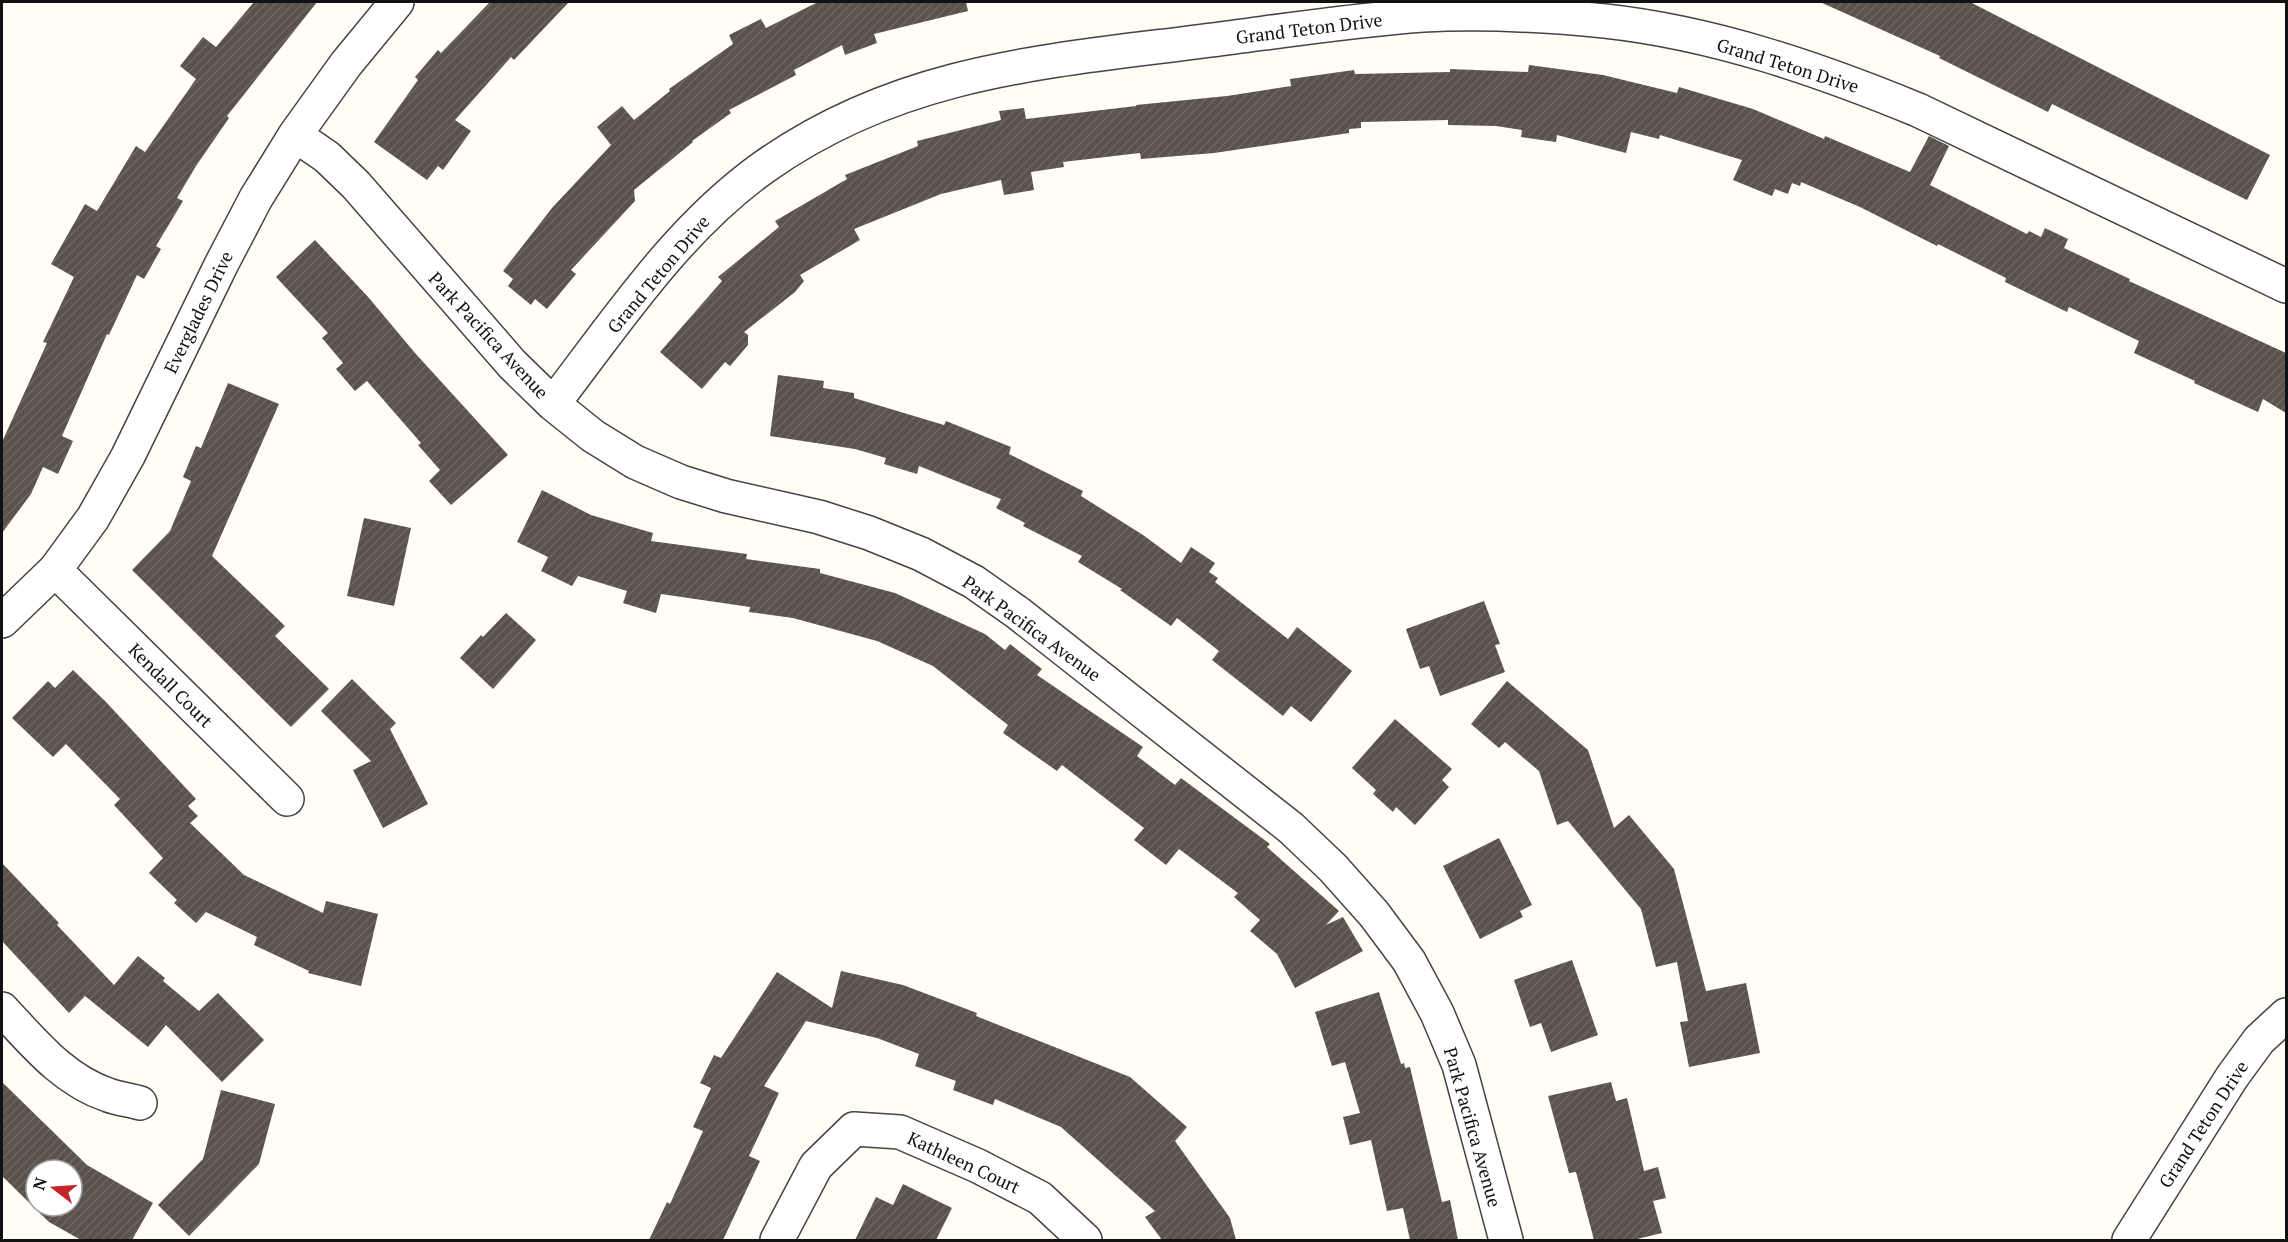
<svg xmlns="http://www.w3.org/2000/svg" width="2288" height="1242" font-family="'PT Serif',serif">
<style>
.building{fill:url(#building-hatch);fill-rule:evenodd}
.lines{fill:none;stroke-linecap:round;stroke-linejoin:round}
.minor-casing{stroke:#444;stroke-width:36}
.minor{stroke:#fff;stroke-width:33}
.labels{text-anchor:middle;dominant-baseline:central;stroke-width:6;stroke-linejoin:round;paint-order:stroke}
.street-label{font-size:18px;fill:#111;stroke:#fff}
</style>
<defs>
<pattern id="building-hatch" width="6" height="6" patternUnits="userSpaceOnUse" patternTransform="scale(1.5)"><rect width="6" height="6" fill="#5a524d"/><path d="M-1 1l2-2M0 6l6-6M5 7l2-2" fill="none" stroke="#6d6662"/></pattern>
</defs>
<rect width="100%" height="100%" fill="#fffdf5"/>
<!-- building -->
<path class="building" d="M 254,2 L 317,2 L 227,116 L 229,118 L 196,166 L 177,198 L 183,201 L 156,246 L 161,249 L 144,279 L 137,275 L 109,335 L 107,334 L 62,436 L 73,441 L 58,474 L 43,467 L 31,494 L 2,533 L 2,442 L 47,343 L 43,342 L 74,277 L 51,264 L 85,204 L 97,211 L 136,146 L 145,152 L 196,79 L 180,66 L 203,37 L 216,47 Z
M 490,2 L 569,2 L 514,60 L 511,57 L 455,120 L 471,131 L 443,170 L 438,166 L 427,180 L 374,142 L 418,80 L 415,77 L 438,50 L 441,53 Z
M 818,2 L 966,2 L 968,11 L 874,34 L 877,43 L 845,55 L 842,45 L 794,70 L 796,75 L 729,110 L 731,113 L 692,141 L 693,142 L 634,190 L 635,201 L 571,270 L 576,274 L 547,309 L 535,299 L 531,305 L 508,286 L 513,279 L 503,271 L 552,208 L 611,145 L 597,127 L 622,106 L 634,120 L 670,91 L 669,89 L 733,44 L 729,35 L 761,19 L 766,28 Z
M 1820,2 L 1970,2 L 2270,155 L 2247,200 L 2052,104 L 2048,112 L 1939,58 L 1940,56 Z
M 1529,65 L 1603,75 L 1677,93 L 1679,87 L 1753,109 L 1824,139 L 1825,136 L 1910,172 L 1929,136 L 1949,146 L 1930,185 L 2027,234 L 2029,231 L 2041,237 L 2045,228 L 2068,239 L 2064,248 L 2130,279 L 2129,281 L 2286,353 L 2286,413 L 2263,399 L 2258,412 L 2194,383 L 2195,381 L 2134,353 L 2139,341 L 2069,307 L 2067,312 L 2005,282 L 2006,278 L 1938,244 L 1937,246 L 1860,207 L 1801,182 L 1800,186 L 1792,183 L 1788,194 L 1775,189 L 1772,196 L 1733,180 L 1742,160 L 1660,135 L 1659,139 L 1631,132 L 1626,153 L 1557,135 L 1556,142 L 1521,137 L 1522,130 L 1496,126 L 1448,125 L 1448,120 L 1361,122 L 1361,128 L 1349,129 L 1349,133 L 1214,153 L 1141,159 L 1140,153 L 1063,162 L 1064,167 L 1031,172 L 1034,190 L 1004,195 L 1001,180 L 941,194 L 854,229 L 860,240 L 800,275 L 804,281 L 795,292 L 744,332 L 748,335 L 748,345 L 730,366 L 725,362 L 702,389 L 660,352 L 722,281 L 718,277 L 779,227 L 775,221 L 847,179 L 845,175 L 918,146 L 917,141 L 1001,120 L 999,111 L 1024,108 L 1026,119 L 1136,106 L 1136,105 L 1227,96 L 1291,86 L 1290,79 L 1354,70 L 1355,74 L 1450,72 L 1450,69 L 1528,72 Z
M 315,240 L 369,298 L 415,353 L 508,455 L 451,505 L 429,481 L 440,470 L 418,445 L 421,443 L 367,381 L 355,391 L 336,369 L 343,363 L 322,338 L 328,333 L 276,277 Z
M 778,375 L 824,381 L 823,388 L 854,393 L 854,398 L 944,425 L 946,421 L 1011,447 L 1009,454 L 1083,491 L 1081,496 L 1143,535 L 1181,563 L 1191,547 L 1215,563 L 1209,572 L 1218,578 L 1215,582 L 1288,639 L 1297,627 L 1352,671 L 1311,722 L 1291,706 L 1283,716 L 1212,660 L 1219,651 L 1177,618 L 1171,626 L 1120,590 L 1122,589 L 1078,562 L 1082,556 L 1023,526 L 1025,523 L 996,508 L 1001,499 L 919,466 L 917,474 L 884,464 L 886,458 L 855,449 L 770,436 Z
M 228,383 L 279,404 L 212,556 L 285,626 L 275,636 L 329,689 L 291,727 L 132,570 L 170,531 L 191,481 L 183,477 L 196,446 L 201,448 Z
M 542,490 L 591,515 L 653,533 L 651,541 L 747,554 L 746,559 L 820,569 L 820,573 L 895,593 L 985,634 L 1005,650 L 1010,644 L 1042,669 L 1037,675 L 1143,747 L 1137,756 L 1175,785 L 1181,778 L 1270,844 L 1267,847 L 1339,911 L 1326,925 L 1343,917 L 1363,951 L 1295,988 L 1277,954 L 1250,931 L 1260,920 L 1234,897 L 1238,893 L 1179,849 L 1166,865 L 1134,840 L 1144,828 L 1062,765 L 1057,771 L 1003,733 L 1008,725 L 933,666 L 877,641 L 793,618 L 749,612 L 750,607 L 661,594 L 656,613 L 623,603 L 627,591 L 578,576 L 572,586 L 541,571 L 548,557 L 517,542 Z
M 364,518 L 411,528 L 394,606 L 347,596 Z
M 1484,601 L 1500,644 L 1495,645 L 1505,672 L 1440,696 L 1429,666 L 1420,669 L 1406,629 Z
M 506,613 L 536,640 L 493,689 L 460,658 L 481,635 L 483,637 Z
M 73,670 L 106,702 L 196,799 L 188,806 L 198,816 L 190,823 L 244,875 L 323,913 L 326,901 L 378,914 L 361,986 L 308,973 L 309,971 L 254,945 L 257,937 L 206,912 L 196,923 L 174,903 L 177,900 L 149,873 L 163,858 L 114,805 L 120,799 L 66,744 L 53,757 L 12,718 L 48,681 L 55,688 Z
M 352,679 L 396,723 L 390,729 L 428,804 L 383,828 L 353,770 L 371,761 L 321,711 Z
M 1507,681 L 1588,750 L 1614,828 L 1629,815 L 1674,869 L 1706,991 L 1746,983 L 1760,1053 L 1689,1067 L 1680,1022 L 1688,1021 L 1677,962 L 1656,967 L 1641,909 L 1568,821 L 1557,825 L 1539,771 L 1505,742 L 1499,748 L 1471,724 Z
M 1395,719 L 1452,769 L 1442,780 L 1449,787 L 1415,825 L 1396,807 L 1393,812 L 1373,794 L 1376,790 L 1352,768 Z
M 1499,838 L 1532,905 L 1520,911 L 1523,917 L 1480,939 L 1443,866 Z
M 2,863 L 59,923 L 57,925 L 114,985 L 138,956 L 165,978 L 163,981 L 199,1011 L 218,993 L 264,1040 L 222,1082 L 166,1025 L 148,1047 L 85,996 L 69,1013 L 2,941 Z
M 1572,960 L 1598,1035 L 1551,1052 L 1541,1023 L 1530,1027 L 1514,980 Z
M 841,971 L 903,985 L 977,1013 L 976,1016 L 1130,1077 L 1187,1127 L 1175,1141 L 1230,1218 L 1236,1240 L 1162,1240 L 1145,1217 L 1155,1211 L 1061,1127 L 995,1099 L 993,1105 L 953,1090 L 956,1081 L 915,1066 L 919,1054 L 877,1038 L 806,1021 L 764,1086 L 779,1093 L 749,1156 L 760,1161 L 723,1240 L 649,1240 L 667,1202 L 670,1204 L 703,1131 L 693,1127 L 711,1088 L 700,1083 L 714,1055 L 721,1058 L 777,972 L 832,1008 Z
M 1379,992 L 1401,1064 L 1404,1063 L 1405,1068 L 1410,1067 L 1442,1202 L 1450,1200 L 1458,1240 L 1410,1240 L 1403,1208 L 1387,1211 L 1371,1140 L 1350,1145 L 1343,1117 L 1360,1113 L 1345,1062 L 1332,1066 L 1315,1012 Z
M 2,1082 L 87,1165 L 153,1203 L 132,1240 L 81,1240 L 49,1222 L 2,1176 ZM 36,1170 L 72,1170 L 72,1206 L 36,1206 Z
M 1611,1082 L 1616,1101 L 1627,1098 L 1644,1171 L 1658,1167 L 1666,1198 L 1653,1201 L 1662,1233 L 1633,1240 L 1594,1240 L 1576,1172 L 1569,1173 L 1548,1096 Z
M 221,1090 L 275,1104 L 259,1164 L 189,1236 L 158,1205 L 203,1159 Z
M 903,1184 L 952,1208 L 936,1240 L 855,1240 L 876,1197 L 893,1205 Z"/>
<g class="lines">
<defs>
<path id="minor" d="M 295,135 L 327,157 L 356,185 L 512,364 L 553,404 L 593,436 L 635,462 L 681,482 L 726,496 L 819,517 L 869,533 L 921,554 L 974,582 L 1018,613 L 1291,828 L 1333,868 L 1374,914 L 1409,961 L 1437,1013 L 1459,1065 L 1506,1240
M 553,404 C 617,321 677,229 764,167 C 902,69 1051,61 1212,40 C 1282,31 1353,20 1423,15 C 1484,12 1545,15 1605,21 C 1714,33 1818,69 1918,110 L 2286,286
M 55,570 L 287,799
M 2,621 L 55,570 L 93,518 L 128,456 L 221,265 L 256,198 L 295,135 L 346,64 L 397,2
M 2,1009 C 33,1042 63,1080 108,1095 C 119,1099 130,1100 140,1103
M 777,1240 L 816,1166 L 854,1129 L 900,1132 L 978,1166 L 1040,1198 L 1085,1240
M 2129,1240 L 2232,1077 L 2259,1040 L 2286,1015"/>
</defs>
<!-- minor casing -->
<use href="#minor" class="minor-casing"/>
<!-- minor -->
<use href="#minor" class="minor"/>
</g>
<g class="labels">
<!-- street labels -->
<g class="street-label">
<text transform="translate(1309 28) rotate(-7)">Grand Teton Drive</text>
<text transform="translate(1788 65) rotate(17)">Grand Teton Drive</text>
<text transform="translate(658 274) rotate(-50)">Grand Teton Drive</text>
<text transform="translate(198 312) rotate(-64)">Everglades Drive</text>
<text transform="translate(489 335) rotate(47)">Park Pacifica Avenue</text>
<text transform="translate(1032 628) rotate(36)">Park Pacifica Avenue</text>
<text transform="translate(171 685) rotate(45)">Kendall Court</text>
<text transform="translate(2203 1124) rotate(-57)">Grand Teton Drive</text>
<text transform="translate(1473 1127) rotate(74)">Park Pacifica Avenue</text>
<text transform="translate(964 1162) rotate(25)">Kathleen Court</text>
</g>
</g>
<!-- border -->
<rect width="2288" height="1242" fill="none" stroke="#111111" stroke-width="6"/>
<!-- north arrow -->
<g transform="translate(54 1188) rotate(287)"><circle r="28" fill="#ffffff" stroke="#a0a0a0" stroke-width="1.5"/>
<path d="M0-4.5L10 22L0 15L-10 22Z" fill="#c4262e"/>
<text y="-9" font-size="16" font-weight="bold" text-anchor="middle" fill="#111111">N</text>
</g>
</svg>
